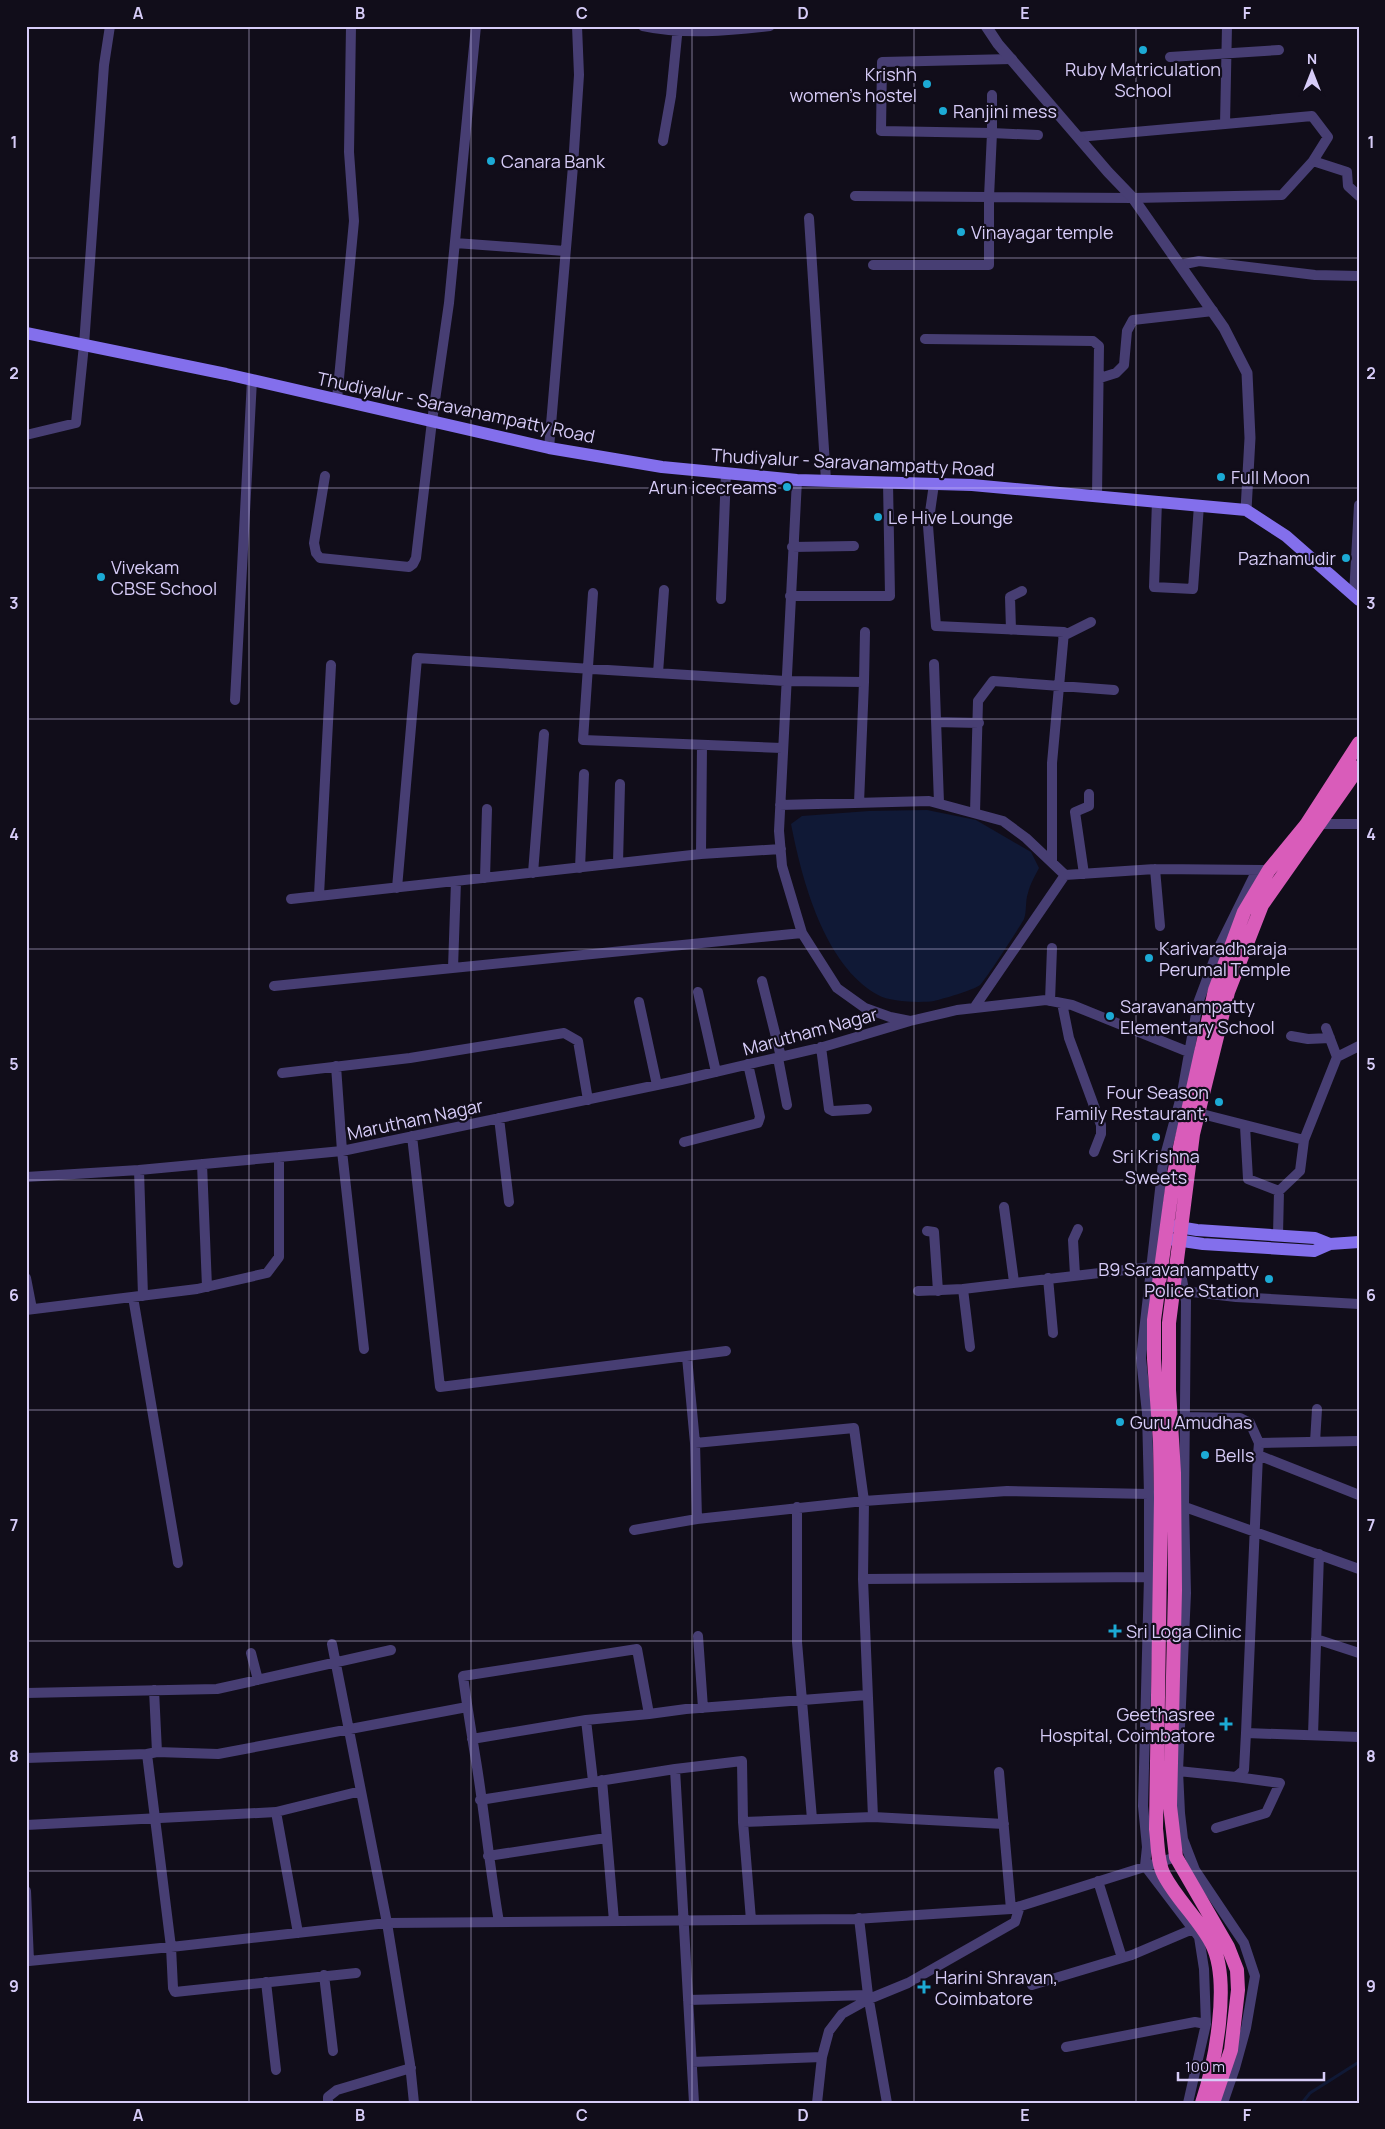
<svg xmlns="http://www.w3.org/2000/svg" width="1385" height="2129" font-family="Manrope,sans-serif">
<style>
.water{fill:#101936}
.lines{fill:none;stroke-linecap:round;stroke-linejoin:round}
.stream{stroke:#101936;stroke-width:3}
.minor{stroke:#473e73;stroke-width:10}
.tertiary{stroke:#473e73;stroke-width:11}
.secondary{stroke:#836fec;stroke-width:12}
.trunk{stroke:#d95cba;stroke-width:14}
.grid{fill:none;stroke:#d7ccf8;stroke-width:1;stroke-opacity:0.55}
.poi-dot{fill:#1caad5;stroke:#110d1a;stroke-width:2}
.labels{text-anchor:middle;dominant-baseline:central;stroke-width:4.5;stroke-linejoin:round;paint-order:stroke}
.poi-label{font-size:18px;fill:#d7ccf8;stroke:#110d1a;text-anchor:start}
.street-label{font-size:18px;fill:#d7ccf8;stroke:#110d1a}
.neatline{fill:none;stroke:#d7ccf8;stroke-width:2}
.grid-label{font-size:16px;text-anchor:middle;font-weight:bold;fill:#d7ccf8}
</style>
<rect width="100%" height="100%" fill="#110d1a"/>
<!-- water -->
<path class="water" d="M 927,810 L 976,820 L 1031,852 L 1039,868 C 1035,876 1030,884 1028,893 C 1025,901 1027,911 1024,919 C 1021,925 984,982 980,985 C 974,990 942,999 934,1001 C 920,1003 890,1002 878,995 C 824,965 802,880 791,824 L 802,816 L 869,811 Z"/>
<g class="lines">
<!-- stream -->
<path class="stream" d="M 1302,2103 L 1310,2093 L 1359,2062"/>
<!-- minor -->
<path class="minor" d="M 643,26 C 684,35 728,31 770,26
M 1170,57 L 1279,50
M 1012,59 L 882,62 L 881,131 L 992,133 L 989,197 L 1133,198 L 1282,195 L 1313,161
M 992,95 L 992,133 L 1038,135
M 1225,124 L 1312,116 L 1328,137 L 1313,161 L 1347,172 L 1348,186 L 1359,196
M 1078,137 L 1225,124 L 1227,26
M 663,141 L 671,96 L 678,26
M 855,196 L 989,197 L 989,265 L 873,265
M 809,218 L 826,480
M 455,243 L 565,251
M 1180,265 L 1199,261 L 1315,275 L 1359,276
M 925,339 L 1093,341 L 1099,346 L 1097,496
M 1100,378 L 1116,373 L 1124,365 L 1127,331 L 1133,320 L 1213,311
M 337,399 L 354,221 L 349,152 L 351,26
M 26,435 L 76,423 L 84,345 L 104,65 L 110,26
M 549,448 L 573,166 L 579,75 L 577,26
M 325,476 L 314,543 L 316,553 L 320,558 L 409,567 L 413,564 L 416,558 L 432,421 L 449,303 L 476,26
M 797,480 L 779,831 L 782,866 L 802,933 L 837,988 L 865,1008 L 890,1017 L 910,1021 L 957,1010 L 1046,1000 L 1072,1005 L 1196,1055
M 934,484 L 928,526 L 936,626 L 1064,632 L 1052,763 L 1052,862
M 1157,501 L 1154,587 L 1193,589 L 1199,505
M 792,547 L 854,546
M 593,593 L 583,740 L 782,748
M 1354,595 L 1359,505
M 790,596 L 890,596 L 888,482
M 721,599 L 726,473
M 1011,630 L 1010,597 L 1022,591
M 1063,636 L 1091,622
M 934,664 L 939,803
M 658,673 L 664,590
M 864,682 L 865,632
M 235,700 L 252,380
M 936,722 L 979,723
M 780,805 L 929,801 L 1003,821 L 1026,838 L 1065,875 L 1155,869 L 1263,870
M 975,813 L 978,701 L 993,681 L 1114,690
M 1320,824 L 1359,824
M 701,854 L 702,745
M 618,863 L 620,784
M 580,868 L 584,774
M 1155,869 L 1160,926
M 533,873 L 544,734
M 1084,874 L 1075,812 L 1089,806 L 1089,794
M 485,878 L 487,809
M 397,888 L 417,658 L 785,681 L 864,682 L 859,803
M 319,895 L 331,665
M 291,899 L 701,854 L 781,849
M 453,968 L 456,881
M 762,981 L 781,1057
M 274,986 L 802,933
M 698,992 L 716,1072
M 1050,1001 L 1052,948
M 639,1002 L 657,1085
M 1062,1003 L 1069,1038 L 1101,1125 L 1101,1134 L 1094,1152
M 974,1008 L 1065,875
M 1326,1028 L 1337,1057
M 1291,1036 L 1308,1039 L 1330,1038
M 821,1047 L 829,1109 L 833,1111 L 867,1109
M 778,1058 L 787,1105
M 336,1066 L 342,1151 L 364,1349
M 282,1073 L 410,1058 L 564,1033 L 578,1041 L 588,1100
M 1198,1113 L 1304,1140 L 1337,1057 L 1359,1046
M 499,1118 L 509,1202
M 1245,1126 L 1248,1179 L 1279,1191
M 412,1136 L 440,1387 L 726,1351
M 684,1142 L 758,1123 L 760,1117 L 748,1064
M 202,1164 L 207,1287
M 26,1177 L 139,1170
M 1004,1207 L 1014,1282
M 927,1231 L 934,1232 L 938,1291
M 1278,1235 L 1279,1191 L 1300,1171 L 1304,1140
M 1179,1263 L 1186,1301 L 1184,1506 L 1186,1593 L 1178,1771 L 1180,1813 L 1183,1839 L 1195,1870 L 1244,1943 L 1255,1976 L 1246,2028 L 1235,2068 L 1223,2103
M 1075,1275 L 1073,1240 L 1078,1229
M 26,1278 L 32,1309
M 1048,1278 L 1053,1333
M 963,1289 L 970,1347
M 918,1291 L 963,1289 L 1151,1267
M 1184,1291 L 1236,1297 L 1359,1304
M 143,1296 L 139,1170 L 279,1157
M 133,1297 L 178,1563
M 26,1310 L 197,1289 L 267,1273 L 279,1257 L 279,1157 L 342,1151 L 681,1080 L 823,1047 L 910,1021
M 687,1357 L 695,1443
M 1184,1417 L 1240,1418 L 1250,1423 L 1259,1443 L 1258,1455 L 1359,1495
M 1315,1442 L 1317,1409
M 1259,1443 L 1359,1441
M 1258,1455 L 1246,1733 L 1359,1737
M 1168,1501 L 1359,1569
M 797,1507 L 797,1642 L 812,1819
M 634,1530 L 697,1519 L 864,1501 L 854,1428 L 695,1443 L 697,1519
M 863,1579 L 1149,1577
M 698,1636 L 703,1708
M 1316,1639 L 1359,1653
M 332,1644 L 387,1923 L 410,2064 L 414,2103
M 251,1653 L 258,1680
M 154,1690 L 157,1752 L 218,1754 L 467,1707
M 26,1693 L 217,1689 L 391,1650
M 649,1714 L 686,1709 L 867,1695
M 586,1720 L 593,1781
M 1313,1735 L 1319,1554
M 472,1739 L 586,1720 L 649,1714 L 637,1649 L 463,1676 C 467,1706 472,1736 477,1767 C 485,1818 490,1870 499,1922
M 157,1752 L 147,1754 L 171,1947 L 173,1988 L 175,1992 L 356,1973
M 26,1758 L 147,1754
M 675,1769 L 694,2103
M 1178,1771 L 1236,1777 L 1244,1770 L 1246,1733
M 999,1772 L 1011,1909
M 602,1780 L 614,1921
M 480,1800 L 675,1769 L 742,1761 L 743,1822 L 751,1920
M 873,1817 L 1004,1824
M 743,1822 L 873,1817 L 863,1579 L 864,1501 L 1007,1491 L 1149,1494 L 1155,1496
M 26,1825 L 276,1812
M 1216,1828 L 1266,1813 L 1280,1783 L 1236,1777
M 488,1856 L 606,1838
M 1098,1881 L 1122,1958
M 26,1891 L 29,1961 L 171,1947 L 387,1923 L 855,1919 L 1011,1909 L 1176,1857
M 859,1918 L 868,1995 L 887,2103
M 298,1933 L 276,1812 L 361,1791
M 324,1975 L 333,2051
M 266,1982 L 276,2070
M 1032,1985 L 1132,1955 L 1193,1929
M 688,2000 L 868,1995
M 1066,2047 L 1195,2022 L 1206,2024
M 692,2062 L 822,2057
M 328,2103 L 328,2097 L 337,2090 L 411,2068
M 817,2103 L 822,2057 L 829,2031 L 842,2014 L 869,1999 L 908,1983 L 1015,1922 L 1020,1906
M 1188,2103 L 1206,2024 L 1204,1969 L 1199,1937 L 1145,1866 L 1147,1847 L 1143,1806 L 1149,1577 L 1149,1494 L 1147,1413 L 1141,1358 L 1163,1163 L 1182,1093 L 1198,1003 L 1219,947 L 1257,870"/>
<!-- tertiary -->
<path class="tertiary" d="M 986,26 L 998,44 L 1108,172 L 1133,198 L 1224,328 L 1247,373 L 1250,438 L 1246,510"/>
<!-- secondary -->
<path class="secondary" d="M 26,333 L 226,374 L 549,448 L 662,467 L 797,480 L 972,485 L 1246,510 L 1286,536 L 1359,600
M 1172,1226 L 1197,1230 L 1315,1238 L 1330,1244
M 1169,1239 L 1203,1244 L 1314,1251 L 1330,1244 L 1359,1242"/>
<!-- trunk -->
<path class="trunk" d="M 1202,2103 C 1215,2064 1231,1982 1212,1944 C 1199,1919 1177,1900 1164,1875 C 1157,1862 1158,1844 1156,1829 L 1161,1498 L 1160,1441 L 1154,1359 L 1154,1320 L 1174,1174 L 1215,990 L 1244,912 L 1269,870 L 1306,825 L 1359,743
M 1213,2103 L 1231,2050 L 1238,1990 L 1237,1970 L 1228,1947 L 1176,1857 L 1170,1806 L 1175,1590 L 1174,1473 L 1169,1390 L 1169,1323 L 1193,1134 L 1228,992 L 1262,905 L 1359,767"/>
</g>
<!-- grid -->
<path class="grid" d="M 249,26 L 249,2103M 471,26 L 471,2103M 692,26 L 692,2103M 914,26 L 914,2103M 1136,26 L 1136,2103M 26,258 L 1359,258M 26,488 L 1359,488M 26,719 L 1359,719M 26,949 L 1359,949M 26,1180 L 1359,1180M 26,1410 L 1359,1410M 26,1641 L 1359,1641M 26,1871 L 1359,1871"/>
<!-- markers -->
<g class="poi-dot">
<circle cx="1143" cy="50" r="5"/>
<circle cx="927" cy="84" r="5"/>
<circle cx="943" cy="111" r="5"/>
<circle cx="491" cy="161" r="5"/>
<circle cx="961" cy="232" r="5"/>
<circle cx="1221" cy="477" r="5"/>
<circle cx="787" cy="487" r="5"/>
<circle cx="878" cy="517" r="5"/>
<circle cx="1346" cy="558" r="5"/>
<circle cx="101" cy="577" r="5"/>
<circle cx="1149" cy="958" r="5"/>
<circle cx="1110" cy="1016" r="5"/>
<circle cx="1219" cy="1102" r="5"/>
<circle cx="1156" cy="1137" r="5"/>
<circle cx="1269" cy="1279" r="5"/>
<circle cx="1120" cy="1422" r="5"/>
<circle cx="1205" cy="1455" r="5"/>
<path d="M1112.5 1623.5h5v5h5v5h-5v5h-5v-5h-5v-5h5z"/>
<path d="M1223.5 1716.5h5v5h5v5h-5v5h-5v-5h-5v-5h5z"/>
<path d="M921.5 1979.5h5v5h5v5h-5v5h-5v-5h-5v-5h5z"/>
</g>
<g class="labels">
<!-- poi labels -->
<g class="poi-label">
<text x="1143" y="69" text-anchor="middle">Ruby Matriculation<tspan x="1143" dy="21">School</tspan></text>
<text x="917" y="74" text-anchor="end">Krishh<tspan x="917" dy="21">women's hostel</tspan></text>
<text x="953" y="111">Ranjini mess</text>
<text x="501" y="161">Canara Bank</text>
<text x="971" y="232">Vinayagar temple</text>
<text x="1231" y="477">Full Moon</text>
<text x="777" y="487" text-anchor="end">Arun icecreams</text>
<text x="888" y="517">Le Hive Lounge</text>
<text x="1336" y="558" text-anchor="end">Pazhamudir</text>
<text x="111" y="567">Vivekam<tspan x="111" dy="21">CBSE School</tspan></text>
<text x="1159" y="948">Karivaradharaja<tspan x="1159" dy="21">Perumal Temple</tspan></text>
<text x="1120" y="1006">Saravanampatty<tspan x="1120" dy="21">Elementary School</tspan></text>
<text x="1209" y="1092" text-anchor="end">Four Season<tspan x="1209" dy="21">Family Restaurant,</tspan></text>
<text x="1156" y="1156" text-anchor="middle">Sri Krishna<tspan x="1156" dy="21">Sweets</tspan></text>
<text x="1259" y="1269" text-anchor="end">B9 Saravanampatty<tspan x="1259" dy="21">Police Station</tspan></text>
<text x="1130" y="1422">Guru Amudhas</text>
<text x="1215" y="1455">Bells</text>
<text x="1126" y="1631">Sri Loga Clinic</text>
<text x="1215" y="1714" text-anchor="end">Geethasree<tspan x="1215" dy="21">Hospital, Coimbatore</tspan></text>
<text x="935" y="1977">Harini Shravan,<tspan x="935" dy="21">Coimbatore</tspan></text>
</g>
<!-- street labels -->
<g class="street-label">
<text transform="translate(456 407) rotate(12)">Thudiyalur - Saravanampatty Road</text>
<text transform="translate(853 462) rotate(3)">Thudiyalur - Saravanampatty Road</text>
<text transform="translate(810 1031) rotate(-15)">Marutham Nagar</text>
<text transform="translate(415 1119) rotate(-12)">Marutham Nagar</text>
</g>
</g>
<!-- border -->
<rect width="1385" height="2129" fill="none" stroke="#110d1a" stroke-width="55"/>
<!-- north arrow -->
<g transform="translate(1312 72)" stroke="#110d1a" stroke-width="4" paint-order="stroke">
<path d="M0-4L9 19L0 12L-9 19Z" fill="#d7ccf8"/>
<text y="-8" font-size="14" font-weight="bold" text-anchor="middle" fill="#d7ccf8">N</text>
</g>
<!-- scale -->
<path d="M1178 2072v8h146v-8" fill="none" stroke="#d7ccf8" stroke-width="2.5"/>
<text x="1185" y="2072" font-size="15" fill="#d7ccf8" stroke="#110d1a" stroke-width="4" paint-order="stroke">100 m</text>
<rect x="28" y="28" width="1330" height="2074" class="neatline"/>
<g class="grid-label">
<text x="138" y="19">A</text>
<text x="360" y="19">B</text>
<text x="582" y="19">C</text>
<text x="803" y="19">D</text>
<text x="1025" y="19">E</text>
<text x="1247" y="19">F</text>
<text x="14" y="148">1</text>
<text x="1371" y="148">1</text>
<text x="14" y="379">2</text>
<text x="1371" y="379">2</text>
<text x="14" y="609">3</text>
<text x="1371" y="609">3</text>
<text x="14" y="840">4</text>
<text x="1371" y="840">4</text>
<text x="14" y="1070">5</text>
<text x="1371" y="1070">5</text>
<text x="14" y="1301">6</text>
<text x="1371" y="1301">6</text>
<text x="14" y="1531">7</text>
<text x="1371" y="1531">7</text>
<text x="14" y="1762">8</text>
<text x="1371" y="1762">8</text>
<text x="14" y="1992">9</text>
<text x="1371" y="1992">9</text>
<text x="138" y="2121">A</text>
<text x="360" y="2121">B</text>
<text x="582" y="2121">C</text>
<text x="803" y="2121">D</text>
<text x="1025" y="2121">E</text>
<text x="1247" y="2121">F</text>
</g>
</svg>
